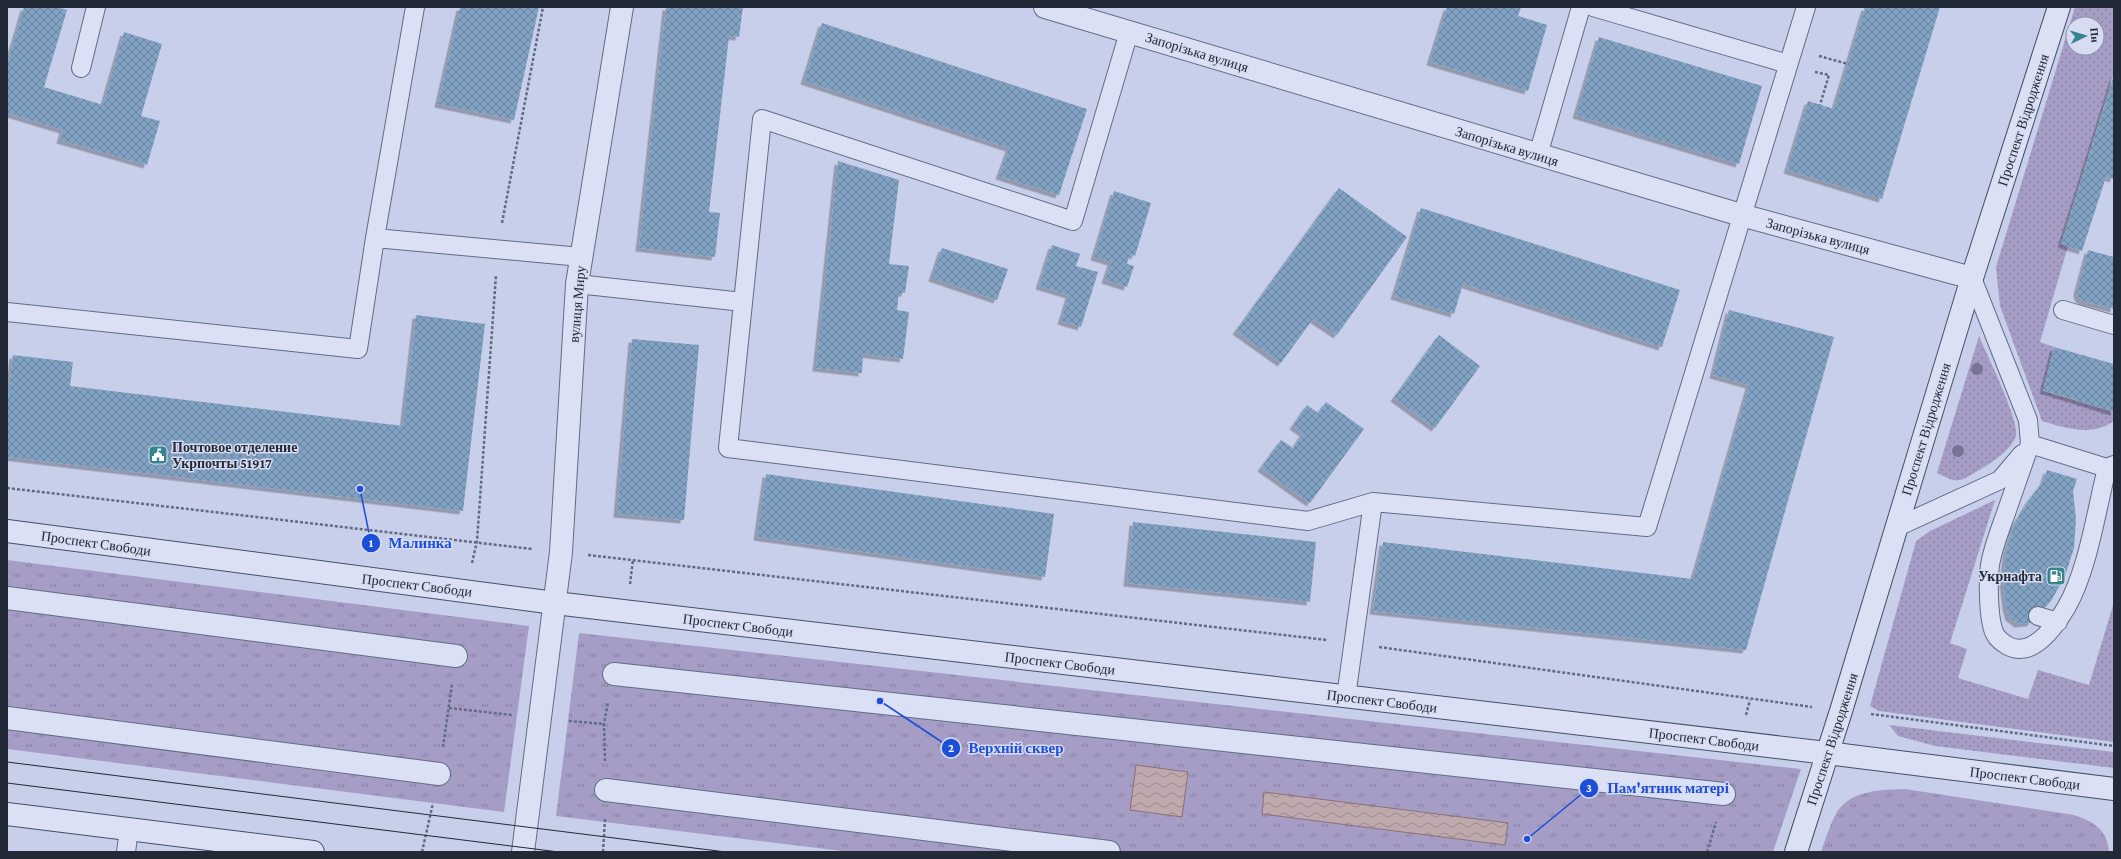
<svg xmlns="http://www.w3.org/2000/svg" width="2121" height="859" font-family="'Crimson Pro',serif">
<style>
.grass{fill:url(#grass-dots);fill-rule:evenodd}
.park{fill:url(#park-tufts)}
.water{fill:url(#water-waves);stroke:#8c7074}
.building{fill:url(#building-cross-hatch);filter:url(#shadow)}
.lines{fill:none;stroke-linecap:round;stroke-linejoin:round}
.service-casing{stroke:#5f6d84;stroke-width:20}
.pedestrian-casing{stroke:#5f6d84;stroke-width:24}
.minor-casing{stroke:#5f6d84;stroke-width:24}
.secondary-casing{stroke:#425066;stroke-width:24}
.path{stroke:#5f6d84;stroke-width:2.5;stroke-dasharray:3 2;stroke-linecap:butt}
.service{stroke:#dbe0f5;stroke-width:18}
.pedestrian{stroke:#dbe0f5;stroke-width:22}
.minor{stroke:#dbe0f5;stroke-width:22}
.secondary{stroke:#dbe0f5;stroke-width:22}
.tram{stroke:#212a36;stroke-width:1}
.tree{fill:#787495}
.labels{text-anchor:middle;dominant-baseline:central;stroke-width:3;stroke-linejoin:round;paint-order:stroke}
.street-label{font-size:14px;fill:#212a36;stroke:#d7dcf2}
.poi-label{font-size:14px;font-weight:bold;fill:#212a36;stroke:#d7dcf2;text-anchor:start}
.leader{fill:none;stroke:#1d4ed8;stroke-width:1.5}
.callout-dot{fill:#1d4ed8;stroke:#d7dcf2;stroke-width:1.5}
.mark-label{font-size:12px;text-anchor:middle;font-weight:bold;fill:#fff}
.callout-label{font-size:15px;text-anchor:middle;font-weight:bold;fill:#1d4ed8;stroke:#d7dcf2;stroke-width:3;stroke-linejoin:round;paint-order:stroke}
</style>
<defs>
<pattern id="grass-dots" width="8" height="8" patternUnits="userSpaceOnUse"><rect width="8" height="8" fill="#a69dc7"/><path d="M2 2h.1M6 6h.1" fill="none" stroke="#8780a2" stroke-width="1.8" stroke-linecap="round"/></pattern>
<pattern id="park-tufts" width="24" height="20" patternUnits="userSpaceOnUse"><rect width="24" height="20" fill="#a69dc7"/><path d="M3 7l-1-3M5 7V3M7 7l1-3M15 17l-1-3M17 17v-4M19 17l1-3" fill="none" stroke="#8780a2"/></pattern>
<pattern id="water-waves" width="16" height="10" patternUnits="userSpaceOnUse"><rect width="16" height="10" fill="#bea9ad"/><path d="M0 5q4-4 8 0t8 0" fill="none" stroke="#9a8a8e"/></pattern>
<pattern id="building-cross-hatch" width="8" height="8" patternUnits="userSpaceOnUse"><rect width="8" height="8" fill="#82a2c4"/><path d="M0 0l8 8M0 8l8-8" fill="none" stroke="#6a84a0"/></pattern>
<filter id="shadow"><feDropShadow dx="-3.5" dy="3.5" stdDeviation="0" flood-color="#0004"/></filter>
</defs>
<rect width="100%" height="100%" fill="#c8cfea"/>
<!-- grass -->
<path class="grass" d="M 2075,7 L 2114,7 L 2114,73 L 2061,244 L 2068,246 L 2040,342 L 2054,347 L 2043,391 L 2114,412 L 2114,421 C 2091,437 2066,428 2042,421 L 2000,306 L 1996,267 ZM 2073,24 L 2097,24 L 2097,48 L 2073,48 Z
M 1979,336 C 1986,353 2020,421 2016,436 C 2011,450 1994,461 1981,469 C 1960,481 1960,485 1937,473 Z
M 1995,500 L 1950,643 L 1967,649 L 1958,678 L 2028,699 L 2038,670 L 2089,685 L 2114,602 L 2114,742 L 1879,711 L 1870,706 L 1916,541 L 1930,531 Z
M 1889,725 L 2114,752 L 2114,768 L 1935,746 L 1898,736 Z"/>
<!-- park -->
<path class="park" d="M 7,560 L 529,626 L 504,812 L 7,749 Z
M 579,633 L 1801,769 L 1773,852 L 850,852 L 556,816 Z
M 1905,789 L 2074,815 C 2093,821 2108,830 2109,852 L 1821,852 C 1825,841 1832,818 1839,809 C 1855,789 1883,790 1905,789 Z"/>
<!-- water -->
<path class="water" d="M 1136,765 L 1188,772 L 1182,817 L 1130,810 Z
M 1264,792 L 1508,823 L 1505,845 L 1262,814 Z"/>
<!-- building -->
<path class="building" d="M 24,7 L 57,7 L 67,10 L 44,87 L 103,105 L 124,32 L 162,44 L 141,116 L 160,121 L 147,165 L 60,140 L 63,130 L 7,113 L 7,65 Z
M 460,7 L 539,7 L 514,120 L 438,104 Z
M 666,7 L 743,7 L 739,37 L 729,36 L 709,212 L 720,213 L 715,257 L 639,248 Z
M 1447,7 L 1521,7 L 1518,16 L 1547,25 L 1528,91 L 1430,62 Z
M 1865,7 L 1940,7 L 1882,199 L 1787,170 L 1808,101 L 1834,109 Z
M 822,23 L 1087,109 L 1059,195 L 999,176 L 1009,148 L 804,81 Z
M 1599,37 L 1762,86 L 1739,164 L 1576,115 Z
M 2114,75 L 2114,179 L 2106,177 L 2082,251 L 2061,244 Z
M 838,161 L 899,180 L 889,264 L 909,266 L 905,293 L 899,293 L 897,310 L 909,312 L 903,359 L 863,354 L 862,373 L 816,368 Z
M 1339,188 L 1407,237 L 1337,335 L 1313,319 L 1281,363 L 1236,331 Z
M 1114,191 L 1151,203 L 1135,256 L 1130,254 L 1127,264 L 1134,266 L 1127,287 L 1105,280 L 1111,262 L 1094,257 Z
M 1421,208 L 1680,290 L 1662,347 L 1463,284 L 1454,314 L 1394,296 Z
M 1052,245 L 1080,254 L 1076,266 L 1098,272 L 1081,327 L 1061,321 L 1069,295 L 1039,286 Z
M 942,248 L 1008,269 L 997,300 L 932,278 Z
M 2088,250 L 2114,257 L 2114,309 L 2082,301 L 2078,297 L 2077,291 Z
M 1729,310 L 1834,337 L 1746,650 L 1373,611 L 1383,542 L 1693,579 L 1749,385 L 1713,375 Z
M 416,315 L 485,324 L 463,511 L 7,457 L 7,407 L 13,355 L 73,362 L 70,386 L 403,426 Z
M 1439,335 L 1480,366 L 1435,428 L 1394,398 Z
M 632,339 L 699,345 L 684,520 L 617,514 Z
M 2054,347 L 2114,364 L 2114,412 L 2043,390 Z
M 1326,402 L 1364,429 L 1310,503 L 1261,468 L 1281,440 L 1293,448 L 1303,433 L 1293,426 L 1307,405 L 1318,413 Z
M 2047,470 L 2077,479 L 2073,491 L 2076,519 L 2074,548 L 2065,576 L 2051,601 L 2030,623 L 2018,624 L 2009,617 L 2006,606 L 2003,582 L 2006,553 L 2014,525 L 2029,500 L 2043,482 Z
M 766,474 L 1054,514 L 1045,577 L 757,537 Z
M 1133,522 L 1316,542 L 1310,602 L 1127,583 Z"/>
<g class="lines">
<defs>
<path id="service" d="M 415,7 L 375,238 L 581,257
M 1593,7 L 1788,64
M 1129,32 L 1073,221 L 762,119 L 728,448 L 1308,521 L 1373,502 L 1647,527 L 1806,7
M 81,68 L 96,7
M 1538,155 L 1581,7
M 1972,278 L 2028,420 L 2030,444 L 2107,468 L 2114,465
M 577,284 L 743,302
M 2063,310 L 2114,325
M 7,312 L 358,349 L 375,238
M 2030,444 C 2022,467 2014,490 2006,513 C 2000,530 1993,547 1990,565 C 1988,580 1988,621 1995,634 C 1998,640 2003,643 2008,646 C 2033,659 2055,626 2066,608 C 2088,570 2096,512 2107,468
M 1897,527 L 2000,480 L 2022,454
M 2038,616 L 2058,622
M 1346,697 L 1373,502
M 126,852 L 129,829"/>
<path id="pedestrian" d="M 7,598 L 456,656
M 614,674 L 1724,794
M 7,718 L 439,774
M 606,790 L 1109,852"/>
<path id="minor" d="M 1045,7 L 1741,215 L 1972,278
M 523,852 L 561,552 L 577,284 L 622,7"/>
<path id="secondary" d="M 7,531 L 555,603 L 1827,753 L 2114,789
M 7,814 L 313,852
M 1796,852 L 1841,711 L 1972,278 L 2059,7"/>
</defs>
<!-- service casing -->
<use href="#service" class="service-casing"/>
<!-- pedestrian casing -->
<use href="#pedestrian" class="pedestrian-casing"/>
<!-- minor casing -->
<use href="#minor" class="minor-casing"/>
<!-- secondary casing -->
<use href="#secondary" class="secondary-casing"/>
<!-- path -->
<path class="path" d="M 1819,56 L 1848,64
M 1815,72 L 1829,75 L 1820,105
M 502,223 L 543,7
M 7,488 L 532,549
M 588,555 L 1327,640
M 472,563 L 477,541 L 496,275
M 630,584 L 633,560
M 1379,647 L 1812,707
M 449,708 L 512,715
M 1871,714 L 2114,746
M 1746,715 L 1750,700
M 569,721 L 604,724
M 443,747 L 452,684
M 605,761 L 604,724 L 608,702
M 422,852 L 433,803
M 603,852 L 605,818
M 1707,852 L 1716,822"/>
<!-- service -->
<use href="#service" class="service"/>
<!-- pedestrian -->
<use href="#pedestrian" class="pedestrian"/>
<!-- minor -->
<use href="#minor" class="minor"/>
<!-- secondary -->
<use href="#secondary" class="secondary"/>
<!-- tram -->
<path class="tram" d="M 7,762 L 726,852
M 7,783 L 559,852"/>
</g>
<!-- trees -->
<g class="tree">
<circle cx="1977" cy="369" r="6"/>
<circle cx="1958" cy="451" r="6"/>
</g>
<!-- icons -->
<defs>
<symbol id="civic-square" viewBox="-11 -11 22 22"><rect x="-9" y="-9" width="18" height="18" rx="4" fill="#36848d" stroke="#d7dcf2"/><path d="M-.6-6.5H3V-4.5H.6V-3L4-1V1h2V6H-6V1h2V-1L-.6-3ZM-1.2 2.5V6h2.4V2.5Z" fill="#fff"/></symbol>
<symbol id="fuel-square" viewBox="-11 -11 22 22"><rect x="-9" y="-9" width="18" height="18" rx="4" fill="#36848d" stroke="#d7dcf2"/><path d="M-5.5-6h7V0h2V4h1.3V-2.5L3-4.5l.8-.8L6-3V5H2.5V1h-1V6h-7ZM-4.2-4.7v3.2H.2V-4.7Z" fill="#fff"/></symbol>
</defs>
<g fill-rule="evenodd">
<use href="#civic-square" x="147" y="444" width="22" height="22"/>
<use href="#fuel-square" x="2045" y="565" width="22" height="22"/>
</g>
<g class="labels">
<!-- street labels -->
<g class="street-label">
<text transform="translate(1197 52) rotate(17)">Запорізька вулиця</text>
<text transform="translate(2023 120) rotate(-72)">Проспект Відродження</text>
<text transform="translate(1507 146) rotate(17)">Запорізька вулиця</text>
<text transform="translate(1818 236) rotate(15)">Запорізька вулиця</text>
<text transform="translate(577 304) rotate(-85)">вулиця Миру</text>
<text transform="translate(1926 429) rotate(-73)">Проспект Відродження</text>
<text transform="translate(96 543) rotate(8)">Проспект Свободи</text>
<text transform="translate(417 585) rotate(7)">Проспект Свободи</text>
<text transform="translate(738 625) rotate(7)">Проспект Свободи</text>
<text transform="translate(1060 663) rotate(7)">Проспект Свободи</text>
<text transform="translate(1382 701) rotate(7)">Проспект Свободи</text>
<text transform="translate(1704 739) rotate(7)">Проспект Свободи</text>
<text transform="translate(1832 739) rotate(-72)">Проспект Відродження</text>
<text transform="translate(2025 778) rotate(7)">Проспект Свободи</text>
</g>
<!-- poi labels -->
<g class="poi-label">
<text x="172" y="447">Почтовое отделение<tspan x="172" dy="16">Укрпочты 51917</tspan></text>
<text x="2042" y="576" text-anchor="end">Укрнафта</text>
</g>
</g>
<!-- callouts -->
<path class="leader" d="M360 489L371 543M880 701L951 748M1527 839L1589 788"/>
<g class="callout-dot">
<circle cx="360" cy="489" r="4"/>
<circle cx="880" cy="701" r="4"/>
<circle cx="1527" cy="839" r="4"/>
<circle cx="371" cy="543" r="10"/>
<circle cx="951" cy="748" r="10"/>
<circle cx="1589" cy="788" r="10"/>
</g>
<g class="mark-label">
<text x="371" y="547">1</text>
<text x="951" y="752">2</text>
<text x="1589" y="792">3</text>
</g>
<g class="callout-label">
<text x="420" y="548">Малинка</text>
<text x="1016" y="753">Верхній сквер</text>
<text x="1668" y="793">Пам'ятник матері</text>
</g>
<!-- border -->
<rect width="2121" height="859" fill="none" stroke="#212a36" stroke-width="16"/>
<!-- north arrow -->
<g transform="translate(2085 36) rotate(85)"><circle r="19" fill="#d7dcf2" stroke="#8e95a7"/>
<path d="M0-3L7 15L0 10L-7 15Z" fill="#36848d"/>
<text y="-6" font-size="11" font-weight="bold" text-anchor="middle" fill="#212a36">Пн</text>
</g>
</svg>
